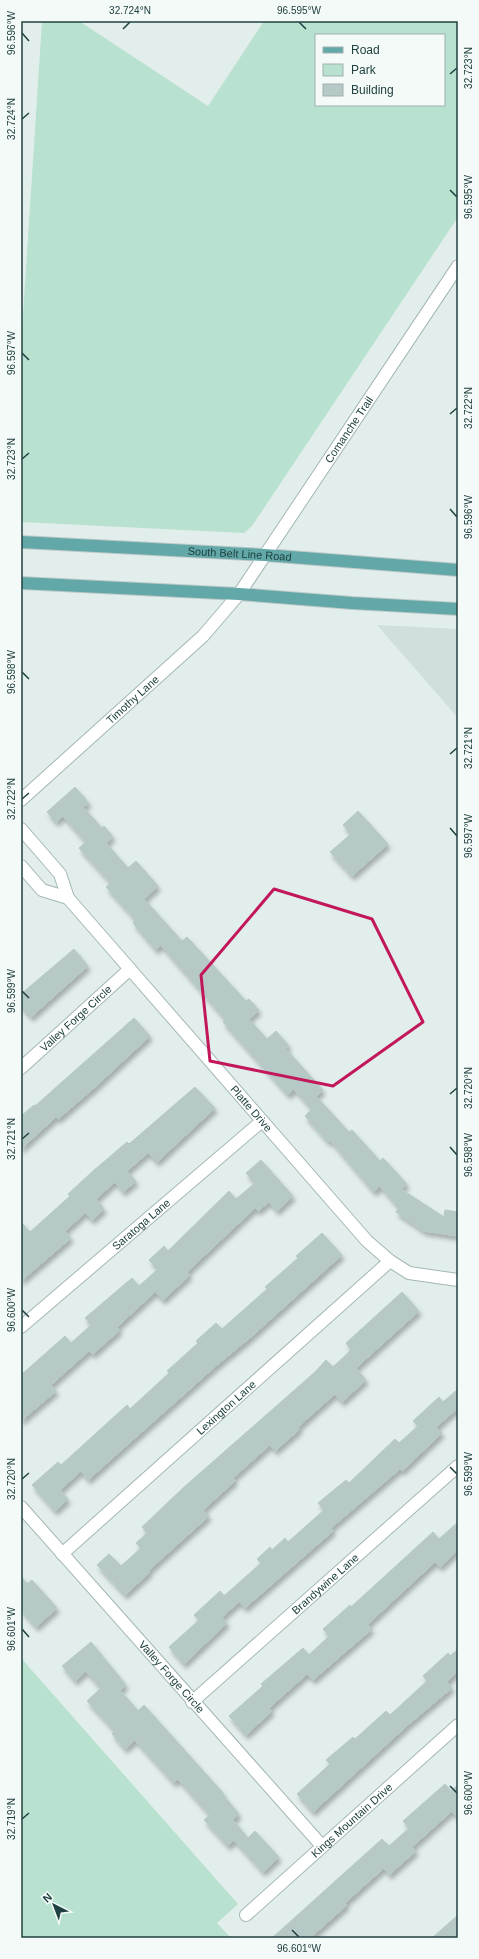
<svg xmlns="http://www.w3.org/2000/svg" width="479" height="1959" font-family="Arial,sans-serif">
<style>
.built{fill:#d0dedc}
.green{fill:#b9e1cf;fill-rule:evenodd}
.building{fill:#b7c9c6;stroke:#b4c9c5;filter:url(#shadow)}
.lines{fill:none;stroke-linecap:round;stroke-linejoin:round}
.minor-casing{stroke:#a4b7b5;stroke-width:14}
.major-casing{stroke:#c1caca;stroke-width:14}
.minor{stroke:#fff;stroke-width:12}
.major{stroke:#62a8a8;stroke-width:12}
.marked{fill:none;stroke:#c2185b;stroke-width:3;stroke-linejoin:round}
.ticks{fill:none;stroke:#204141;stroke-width:1.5}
.labels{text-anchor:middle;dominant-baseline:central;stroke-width:3.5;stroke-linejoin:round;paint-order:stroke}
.street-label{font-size:11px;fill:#204141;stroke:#f4faf8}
.neatline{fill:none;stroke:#204141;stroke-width:1.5}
.ticks-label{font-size:10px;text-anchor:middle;fill:#204141}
</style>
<defs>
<filter id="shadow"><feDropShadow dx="2.5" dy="4.5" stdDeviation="2" flood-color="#0004"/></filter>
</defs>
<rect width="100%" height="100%" fill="#e2eeec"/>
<!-- built -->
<path class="built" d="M 377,625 L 458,629 L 458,718 Z"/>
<!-- green -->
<path class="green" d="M 42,21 L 79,21 L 208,106 L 264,21 L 458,21 L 458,217 L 252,526 L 244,533 L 21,522 L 21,346 ZM 316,35 L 444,35 L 444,105 L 316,105 Z
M 21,1658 L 238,1904 L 217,1923 L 231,1938 L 21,1938 Z"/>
<!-- building -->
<path class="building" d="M 75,787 L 89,803 L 83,807 L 102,828 L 104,826 L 113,837 L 106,843 L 128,868 L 136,861 L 158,886 L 144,899 L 182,941 L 187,937 L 246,1001 L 249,999 L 259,1010 L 249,1019 L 267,1039 L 276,1031 L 289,1046 L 286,1049 L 323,1090 L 316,1096 L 349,1132 L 352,1130 L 380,1161 L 383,1158 L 407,1184 L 401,1189 L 444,1217 L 445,1210 L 458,1212 L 458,1236 L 424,1231 L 396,1212 L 399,1208 L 380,1186 L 374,1192 L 330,1140 L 328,1142 L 305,1116 L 312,1109 L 294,1089 L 288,1095 L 223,1022 L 226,1020 L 161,945 L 156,950 L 133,923 L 136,920 L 106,887 L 111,883 L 79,848 L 86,842 L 63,816 L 56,822 L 47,812 Z
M 358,811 L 388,844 L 352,876 L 330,852 L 351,834 L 343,825 Z
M 74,949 L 88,966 L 31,1017 L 21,1007 L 21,994 Z
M 134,1018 L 150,1036 L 93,1089 L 58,1119 L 56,1117 L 21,1149 L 21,1116 L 34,1105 L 35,1106 Z
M 195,1087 L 215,1108 L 157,1162 L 148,1153 L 127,1171 L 136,1181 L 123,1192 L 115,1182 L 96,1199 L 104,1209 L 92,1220 L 85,1213 L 65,1231 L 71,1238 L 21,1281 L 21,1222 L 30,1232 L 70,1196 L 68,1194 L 93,1171 L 127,1142 L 129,1144 Z
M 261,1160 L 293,1196 L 277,1211 L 269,1202 L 258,1211 L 255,1208 L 187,1272 L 190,1275 L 163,1300 L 155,1292 L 117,1327 L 120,1330 L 93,1354 L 89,1351 L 51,1385 L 56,1391 L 21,1421 L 21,1375 L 65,1336 L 71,1343 L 91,1325 L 85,1318 L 132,1278 L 139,1286 L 158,1269 L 149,1260 L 164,1246 L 168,1251 L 229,1191 L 236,1199 L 255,1183 L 246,1173 Z
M 322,1233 L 342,1255 L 251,1337 L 217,1365 L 88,1480 L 81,1471 L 60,1490 L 68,1499 L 55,1511 L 32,1485 L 58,1462 L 61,1465 L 127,1405 L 130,1409 L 169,1373 L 167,1371 L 198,1343 L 196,1341 L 216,1323 L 222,1329 L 267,1289 L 265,1287 L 298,1258 L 296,1256 Z
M 402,1292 L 419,1311 L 356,1368 L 366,1380 L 342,1402 L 335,1394 L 298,1427 L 300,1429 L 275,1451 L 270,1445 L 233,1478 L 235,1481 L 203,1510 L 209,1516 L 148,1571 L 150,1572 L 125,1595 L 97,1565 L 109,1554 L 121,1566 L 141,1548 L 136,1543 L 147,1533 L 142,1527 L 183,1488 L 315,1372 L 326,1360 L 333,1367 L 351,1350 L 346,1343 Z
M 458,1389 L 458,1408 L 436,1427 L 442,1433 L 402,1471 L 400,1469 L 331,1528 L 333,1531 L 245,1608 L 239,1602 L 222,1617 L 227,1623 L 184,1664 L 169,1647 L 199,1620 L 194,1615 L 220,1591 L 224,1596 L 261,1563 L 257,1559 L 270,1547 L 272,1550 L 285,1538 L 288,1542 L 324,1510 L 318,1503 L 346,1480 L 349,1483 L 395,1439 L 399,1443 L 418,1426 L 413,1421 L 439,1397 L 443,1402 Z
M 458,1522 L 458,1550 L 440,1567 L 435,1562 L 367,1625 L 372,1629 L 313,1680 L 307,1674 L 269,1708 L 272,1711 L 246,1735 L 229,1716 L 263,1686 L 261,1684 L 303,1648 L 309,1655 L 329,1636 L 323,1629 L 350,1605 L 351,1607 L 433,1532 L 439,1539 Z
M 21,1576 L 27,1584 L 32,1580 L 57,1608 L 36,1627 L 21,1610 Z
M 91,1642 L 126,1685 L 120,1690 L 138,1711 L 144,1705 L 224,1794 L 223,1795 L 239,1814 L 233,1820 L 248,1838 L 255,1831 L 279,1857 L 263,1872 L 234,1840 L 228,1846 L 204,1820 L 210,1815 L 178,1779 L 174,1783 L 135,1740 L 125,1749 L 112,1734 L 115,1731 L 87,1701 L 101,1688 L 86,1671 L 75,1681 L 62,1666 Z
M 458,1649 L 458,1671 L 447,1682 L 452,1688 L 409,1724 L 313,1812 L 297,1794 L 330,1764 L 326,1760 L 353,1737 L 355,1739 L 386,1711 L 390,1715 L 427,1681 L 423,1676 L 448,1653 L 450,1656 Z
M 445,1784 L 451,1791 L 458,1785 L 458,1818 L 452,1811 L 412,1847 L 416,1851 L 389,1875 L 384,1868 L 345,1903 L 347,1905 L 310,1938 L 272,1938 L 382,1839 L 389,1846 L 409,1828 L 403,1821 Z
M 458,1915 L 458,1938 L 432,1938 Z"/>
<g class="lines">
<defs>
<g id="minor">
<path id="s1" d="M 21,800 L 203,636 L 239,594 L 458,266"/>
<path id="s2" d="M 21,829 L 60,874 L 68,898 L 367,1241 L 390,1261 L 409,1273 L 458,1280"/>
<path d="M 21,866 L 42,890 L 68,898"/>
<path id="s3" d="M 21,1068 L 130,969"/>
<path id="s4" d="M 21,1327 L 262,1121"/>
<path id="s5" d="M 21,1507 L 322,1846"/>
<path id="s6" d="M 62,1554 L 390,1261"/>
<path id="s7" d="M 192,1702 L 458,1466"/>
<path id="s8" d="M 246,1915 L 458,1725"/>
</g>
<g id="major">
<path id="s9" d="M 21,542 L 265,555 L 458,570"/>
<path d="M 21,583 L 239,594 L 352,603 L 458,609"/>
</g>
</defs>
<!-- minor casing -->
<use href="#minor" class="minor-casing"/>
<!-- major casing -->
<use href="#major" class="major-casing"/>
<!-- minor -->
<use href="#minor" class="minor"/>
<!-- major -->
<use href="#major" class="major"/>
</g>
<!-- marked area -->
<path class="marked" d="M 274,889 L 372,919 L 423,1022 L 333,1086 L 210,1061 L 201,975 Z"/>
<!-- ticks -->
<path class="ticks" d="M 299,22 L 306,29M 123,29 L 130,22M 22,33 L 29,41M 450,74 L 457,68M 22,119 L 29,113M 450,190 L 457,197M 22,353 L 29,360M 450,414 L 457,408M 22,459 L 29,453M 450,509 L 457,517M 22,672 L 29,679M 450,754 L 457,748M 22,799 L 29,793M 450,828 L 457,836M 22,991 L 29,998M 450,1094 L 457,1088M 22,1139 L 29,1133M 450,1147 L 457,1155M 22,1310 L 29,1317M 450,1467 L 457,1474M 22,1479 L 29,1473M 22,1629 L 29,1637M 450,1786 L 457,1793M 22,1819 L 29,1813M 292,1930 L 299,1937"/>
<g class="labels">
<!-- street labels -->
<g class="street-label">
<text stroke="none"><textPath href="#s1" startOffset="498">Comanche Trail</textPath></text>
<text stroke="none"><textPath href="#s9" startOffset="219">South Belt Line Road</textPath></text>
<text stroke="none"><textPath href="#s1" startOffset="150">Timothy Lane</textPath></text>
<text stroke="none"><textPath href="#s3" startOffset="74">Valley Forge Circle</textPath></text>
<text stroke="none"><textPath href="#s2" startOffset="364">Platte Drive</textPath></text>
<text stroke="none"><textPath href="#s4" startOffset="158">Saratoga Lane</textPath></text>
<text stroke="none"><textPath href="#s6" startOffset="220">Lexington Lane</textPath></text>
<text stroke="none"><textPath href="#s7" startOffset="178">Brandywine Lane</textPath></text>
<text stroke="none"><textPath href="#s5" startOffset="227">Valley Forge Circle</textPath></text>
<text stroke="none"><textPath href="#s8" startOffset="142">Kings Mountain Drive</textPath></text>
</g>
</g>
<!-- border -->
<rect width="479" height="1959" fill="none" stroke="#f4faf8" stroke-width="44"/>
<!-- legend -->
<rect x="315" y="34" width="130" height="72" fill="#f4faf8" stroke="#9fb0af"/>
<rect x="323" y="47" width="20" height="6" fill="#62a8a8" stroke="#9fb0af"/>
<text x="351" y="54" font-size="12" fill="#204141">Road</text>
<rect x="323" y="64" width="20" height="12" fill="#b9e1cf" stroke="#9fb0af"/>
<text x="351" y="74" font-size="12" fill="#204141">Park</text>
<rect x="323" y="84" width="20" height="12" fill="#b7c9c6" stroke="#9fb0af"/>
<text x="351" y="94" font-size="12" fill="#204141">Building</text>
<!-- north arrow -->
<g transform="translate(54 1905) rotate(318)" stroke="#f4faf8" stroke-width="3" paint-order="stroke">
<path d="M0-3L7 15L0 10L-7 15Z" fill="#204141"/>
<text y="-6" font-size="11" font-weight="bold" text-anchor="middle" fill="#204141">N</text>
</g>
<rect x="22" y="22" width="435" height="1915" class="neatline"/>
<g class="ticks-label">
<text x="130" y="14">32.724°N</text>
<text x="299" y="14">96.595°W</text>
<text transform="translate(11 33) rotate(-90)" y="4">96.596°W</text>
<text transform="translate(468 68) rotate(-90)" y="4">32.723°N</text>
<text transform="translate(11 119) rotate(-90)" y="4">32.724°N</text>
<text transform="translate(468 197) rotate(-90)" y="4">96.595°W</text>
<text transform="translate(11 353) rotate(-90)" y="4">96.597°W</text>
<text transform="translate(468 408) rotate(-90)" y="4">32.722°N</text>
<text transform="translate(11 459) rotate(-90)" y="4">32.723°N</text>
<text transform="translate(468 517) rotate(-90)" y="4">96.596°W</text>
<text transform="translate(11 672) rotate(-90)" y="4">96.598°W</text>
<text transform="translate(468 748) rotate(-90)" y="4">32.721°N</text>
<text transform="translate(11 799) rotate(-90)" y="4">32.722°N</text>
<text transform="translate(468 836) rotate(-90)" y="4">96.597°W</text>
<text transform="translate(11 991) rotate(-90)" y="4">96.599°W</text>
<text transform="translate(468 1088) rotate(-90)" y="4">32.720°N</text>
<text transform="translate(11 1139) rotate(-90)" y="4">32.721°N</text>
<text transform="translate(468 1155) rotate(-90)" y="4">96.598°W</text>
<text transform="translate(11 1310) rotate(-90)" y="4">96.600°W</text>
<text transform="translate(468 1474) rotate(-90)" y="4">96.599°W</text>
<text transform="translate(11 1479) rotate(-90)" y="4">32.720°N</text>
<text transform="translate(11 1629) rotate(-90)" y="4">96.601°W</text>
<text transform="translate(468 1793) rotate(-90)" y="4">96.600°W</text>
<text transform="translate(11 1819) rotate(-90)" y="4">32.719°N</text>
<text x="299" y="1952">96.601°W</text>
</g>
</svg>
